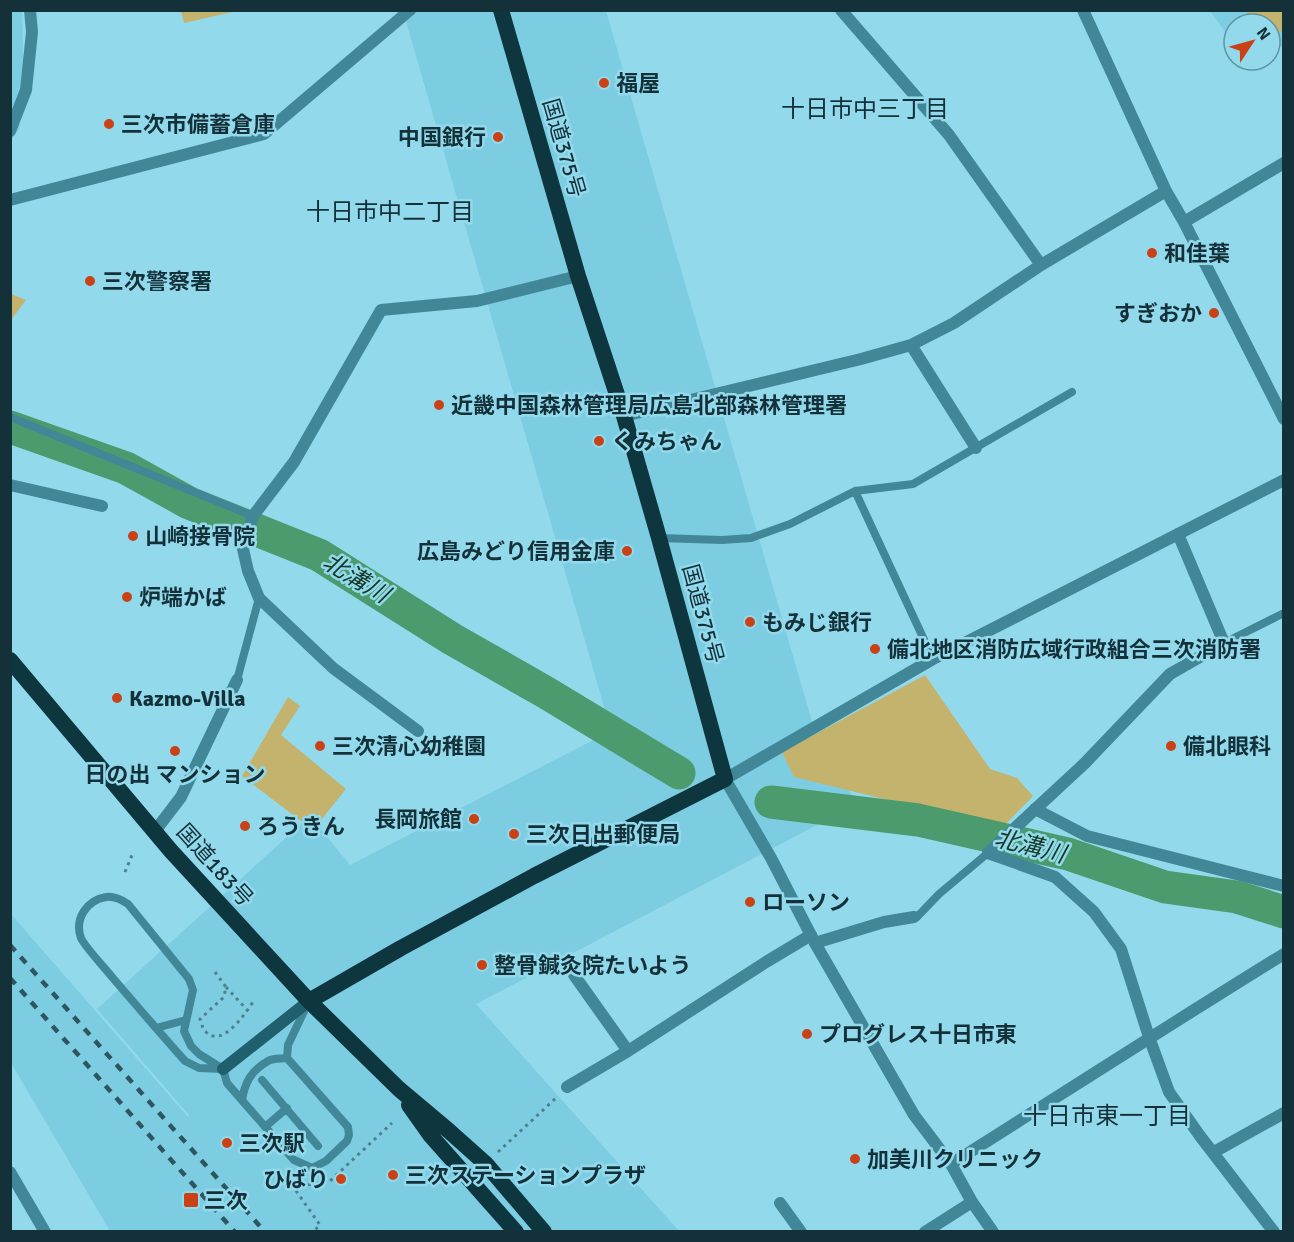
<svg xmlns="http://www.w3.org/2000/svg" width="1294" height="1242" font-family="Signika,'Noto Sans JP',sans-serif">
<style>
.built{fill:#7ccde2}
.green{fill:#c4b36c}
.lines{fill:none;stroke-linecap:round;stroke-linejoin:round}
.river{stroke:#4b9b6e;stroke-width:33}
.path{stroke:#4f808d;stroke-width:3;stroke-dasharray:3 4.5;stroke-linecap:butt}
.service{stroke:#418798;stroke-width:8}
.pedestrian{stroke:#418798;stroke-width:12}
.minor{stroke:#418798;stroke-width:12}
.tertiary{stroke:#418798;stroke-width:12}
.secondary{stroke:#1f5f6e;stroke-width:12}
.trunk{stroke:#0e363e;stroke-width:16}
.rail{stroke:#2f555f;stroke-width:4.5;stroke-dasharray:8 8;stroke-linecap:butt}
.poi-dot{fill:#ca4115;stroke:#92d9ec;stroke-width:2}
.labels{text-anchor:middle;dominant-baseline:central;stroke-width:5;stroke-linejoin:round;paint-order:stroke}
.poi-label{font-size:22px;font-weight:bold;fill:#143139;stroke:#92d9ec;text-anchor:start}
.street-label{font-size:22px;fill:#143139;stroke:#92d9ec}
.neighbourhood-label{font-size:24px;fill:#143139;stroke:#92d9ec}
.water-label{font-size:24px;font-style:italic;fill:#173a26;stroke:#92d9ec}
</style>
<rect width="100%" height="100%" fill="#92d9ec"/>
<!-- built -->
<path class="built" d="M 11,11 L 22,11 L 24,90 L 19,129 L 11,140 Z
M 403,11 L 606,11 L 813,725 L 857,804 L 476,1004 L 679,1231 L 382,1232 L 379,1229 L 376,1232 L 110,1231 L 11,1063 L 10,913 L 188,1117 L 189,1115 L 97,1009 L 310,816 L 350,865 L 611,731 Z
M 1210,11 L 1283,11 L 1283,45 L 1270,54 L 1270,24 L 1234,24 L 1234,44 Z"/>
<!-- green -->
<path class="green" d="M 181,11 L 181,10 L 237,11 L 184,23 Z
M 1246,11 L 1283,11 L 1283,30 L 1270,39 L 1270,24 L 1255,24 Z
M 11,294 L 26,300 L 11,320 L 10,294 Z
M 925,675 L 990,769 L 1017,778 L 1033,796 L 1002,828 L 794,777 L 782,752 Z
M 288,697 L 300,706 L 281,735 L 346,789 L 313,830 L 242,776 Z"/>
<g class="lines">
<!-- river -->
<path class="river" d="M 10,427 L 126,468 L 189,503 L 319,555 L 452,639 L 545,692 L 679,773
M 771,802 L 918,820 L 1068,854 L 1165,887 L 1237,897 L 1284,912"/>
<!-- path -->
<path class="path" d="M 125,872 L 132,855
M 215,972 L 226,987 L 224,997 L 200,1019 C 202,1023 202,1029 206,1032 C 223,1049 247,1011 255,999
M 226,987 L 248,1011
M 498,1152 L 557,1097
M 288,1175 L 307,1185 L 330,1181 L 392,1123
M 292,1177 L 292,1185 L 320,1225 L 313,1232"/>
<!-- service -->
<path class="service" d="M 10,417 L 253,516
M 855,491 L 933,659
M 659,538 L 722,540 L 751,538 L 790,524 L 855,491 L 913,484 L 1072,392
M 1224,643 L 1284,613
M 237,680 L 259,598
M 914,917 L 917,917 L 939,894 L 988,853
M 156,1028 L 186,1020
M 223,1069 L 199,1068 L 185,1061 C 160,1033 136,1005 112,977 C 105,968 85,947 81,938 C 74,919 87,900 106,897 C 114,896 122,900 128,904 L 189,979 L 193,990 L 184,1031 L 191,1046 L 199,1054 L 223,1069 L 227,1083 L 294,1160 L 312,1168 L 326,1161 L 347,1141 L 349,1135 L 348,1127 L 287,1058 L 288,1045 L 307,1005
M 262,1080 L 318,1146
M 242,1100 C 245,1082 251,1071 268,1061 C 273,1058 281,1059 287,1058
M 265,1127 L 287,1108"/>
<!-- pedestrian -->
<path class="pedestrian" d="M 1035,809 L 1087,836 L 1284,886"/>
<!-- minor -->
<path class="minor" d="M 841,10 L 949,135 L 1041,265
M 1083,10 L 1166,191 L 1184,222 L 1284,419
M 10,131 L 26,90 L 32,32 L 30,10
M 10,200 L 264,134 L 410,10
M 1184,222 L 1284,163
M 911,345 L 976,448
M 624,416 L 861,359 L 911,345 L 954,323 L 1041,265 L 1166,191
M 10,485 L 102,506
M 1178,534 L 1224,643 L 1170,674 L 1085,763 L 988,853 L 1055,877 L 1094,912 L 1121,949 L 1149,1037 L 1169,1092 L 1200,1136 L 1274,1232
M 418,731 L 333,668 L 259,598 L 248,571 L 243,549 L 253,516 L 294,462 L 381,310 L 477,301 L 578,276
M 155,831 L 181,797 L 237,680
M 815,943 L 884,922 L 914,917
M 574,975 L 628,1051
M 567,1087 L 628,1051 L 766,962 L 811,935
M 1214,1152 L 1284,1113
M 951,1164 C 1062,1094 1172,1023 1284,954
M 10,1172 L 45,1232
M 780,1203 L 801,1232
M 925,1232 L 972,1202"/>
<!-- tertiary -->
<path class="tertiary" d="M 993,1232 L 972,1202 L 951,1164 L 914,1115 L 815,943 L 771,858 L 725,779 L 933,659 L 1284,480"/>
<!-- secondary -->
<path class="secondary" d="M 223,1069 L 309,1001"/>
<!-- trunk -->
<path class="trunk" d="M 10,660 L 171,851 L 309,1001 L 399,1089 L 449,1131 L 486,1164 L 544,1232
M 309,1001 L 401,948 L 534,876 L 725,779 L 659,538 L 624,416 L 578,276 L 501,10
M 409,1105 L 431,1136 L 516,1232"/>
<!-- rail -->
<path class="rail" d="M 10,945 L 265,1232
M 10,978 L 235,1232"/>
</g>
<!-- markers -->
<g class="poi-dot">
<circle cx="604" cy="83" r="6"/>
<circle cx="109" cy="124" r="6"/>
<circle cx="498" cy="137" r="6"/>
<circle cx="1152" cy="253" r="6"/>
<circle cx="90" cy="281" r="6"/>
<circle cx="1214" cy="313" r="6"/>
<circle cx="439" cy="405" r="6"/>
<circle cx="599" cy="441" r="6"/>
<circle cx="133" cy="536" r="6"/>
<circle cx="627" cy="551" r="6"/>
<circle cx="127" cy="597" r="6"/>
<circle cx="750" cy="622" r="6"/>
<circle cx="875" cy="649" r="6"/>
<circle cx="117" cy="698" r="6"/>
<circle cx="320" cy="746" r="6"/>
<circle cx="1171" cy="746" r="6"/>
<circle cx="175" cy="751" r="6"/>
<circle cx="474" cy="819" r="6"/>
<circle cx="245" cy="826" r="6"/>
<circle cx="514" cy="834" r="6"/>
<circle cx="750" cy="902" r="6"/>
<circle cx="482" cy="965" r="6"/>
<circle cx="807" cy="1034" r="6"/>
<circle cx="227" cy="1143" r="6"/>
<circle cx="855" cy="1159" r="6"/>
<circle cx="393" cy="1175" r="6"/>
<circle cx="341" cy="1179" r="6"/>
<rect x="183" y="1192" width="16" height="16" rx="3"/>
</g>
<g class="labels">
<!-- poi labels -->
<g class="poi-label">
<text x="616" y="83">福屋</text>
<text x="121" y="124">三次市備蓄倉庫</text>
<text x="486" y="137" text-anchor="end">中国銀行</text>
<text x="1164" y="253">和佳葉</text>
<text x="102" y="281">三次警察署</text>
<text x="1202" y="313" text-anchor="end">すぎおか</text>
<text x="451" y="405">近畿中国森林管理局広島北部森林管理署</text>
<text x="611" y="441">くみちゃん</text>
<text x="145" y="536">山崎接骨院</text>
<text x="615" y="551" text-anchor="end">広島みどり信用金庫</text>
<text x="139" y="597">炉端かば</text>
<text x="762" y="622">もみじ銀行</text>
<text x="887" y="649">備北地区消防広域行政組合三次消防署</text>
<text x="129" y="698">Kazmo-Villa</text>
<text x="332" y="746">三次清心幼稚園</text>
<text x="1183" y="746">備北眼科</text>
<text x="175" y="774" text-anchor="middle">日の出 マンション</text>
<text x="462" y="819" text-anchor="end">長岡旅館</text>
<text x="257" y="826">ろうきん</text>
<text x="526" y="834">三次日出郵便局</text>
<text x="762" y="902">ローソン</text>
<text x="494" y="965">整骨鍼灸院たいよう</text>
<text x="819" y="1034">プログレス十日市東</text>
<text x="239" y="1143">三次駅</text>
<text x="867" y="1159">加美川クリニック</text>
<text x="405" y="1175">三次ステーションプラザ</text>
<text x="329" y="1179" text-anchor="end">ひばり</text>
<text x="204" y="1200">三次</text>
</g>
<!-- street labels -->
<g class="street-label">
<text transform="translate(564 148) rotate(74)">国道375号</text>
<text transform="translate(703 614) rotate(75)">国道375号</text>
<text transform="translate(215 865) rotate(48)">国道183号</text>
</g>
<!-- neighbourhood labels -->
<g class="neighbourhood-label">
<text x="865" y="109">十日市中三丁目</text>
<text x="390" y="212">十日市中二丁目</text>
<text x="1107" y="1116">十日市東一丁目</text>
</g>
<!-- water labels -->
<g class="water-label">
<text transform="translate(356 578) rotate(31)">北溝川</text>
<text transform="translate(1030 846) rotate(14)">北溝川</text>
</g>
</g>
<!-- border -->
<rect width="1294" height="1242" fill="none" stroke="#143139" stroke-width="24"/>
<!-- north arrow -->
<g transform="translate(1252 42) rotate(54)"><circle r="28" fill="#92d9ec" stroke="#6096a4" stroke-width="1.5"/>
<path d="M0-4.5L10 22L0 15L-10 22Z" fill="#ca4115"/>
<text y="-9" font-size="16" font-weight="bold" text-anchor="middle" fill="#143139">N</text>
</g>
</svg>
